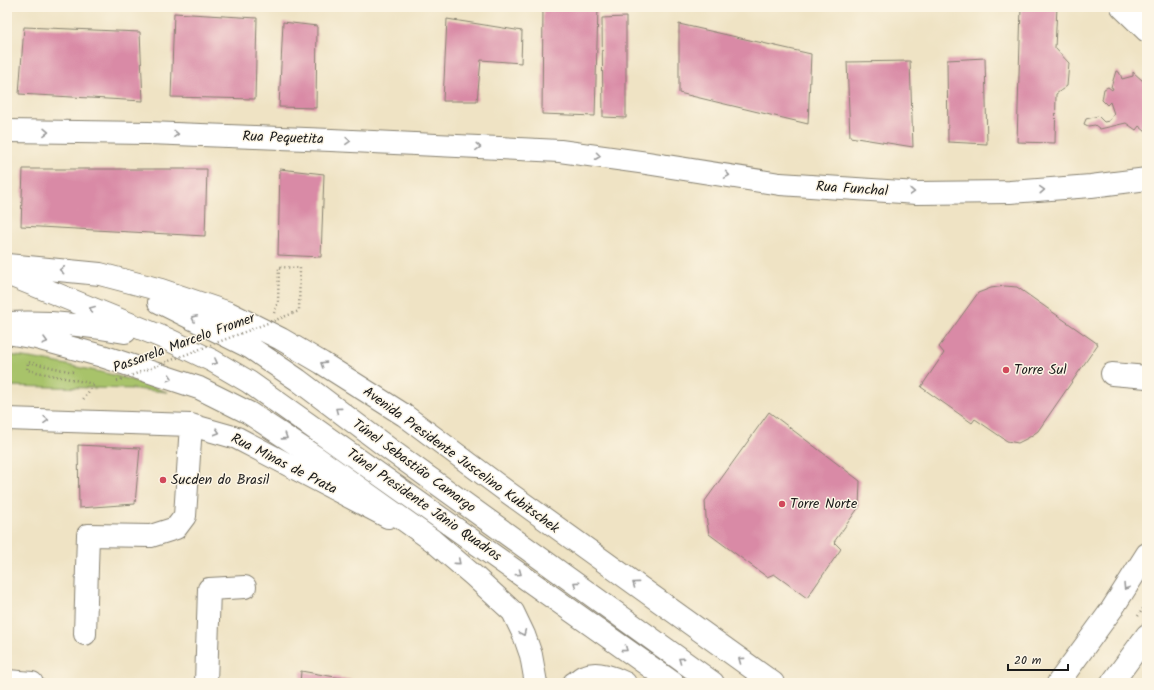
<svg xmlns="http://www.w3.org/2000/svg" width="1154" height="690" font-family="Kalam,sans-serif">
<style>
.green{fill:#a8c36a;stroke:#627043}
.building{fill:#d98aa6}
.lines{fill:none;stroke-linecap:round;stroke-linejoin:round}
.minor-casing{stroke:#868070;stroke-width:24}
.major-casing{stroke:#868070;stroke-width:24}
.highway-casing{stroke:#868070;stroke-width:24}
.path{stroke:#868070;stroke-width:2.5;stroke-dasharray:1 3;stroke-linecap:butt}
.minor{stroke:#fff;stroke-width:22}
.major{stroke:#fff;stroke-width:22}
.highway{stroke:#fff;stroke-width:22}
.path-bridge{stroke:#868070;stroke-width:2.5;stroke-dasharray:1 3;stroke-linecap:butt}
.oneway{stroke:#999}
.poi-dot{fill:#d1495b;stroke:#fcf5e5;stroke-width:1.5}
.labels{text-anchor:middle;dominant-baseline:central;stroke-width:3;stroke-linejoin:round;paint-order:stroke}
.street-label{font-size:14px;fill:#1c1c1c;stroke:#fcf5e5}
.poi-label{font-size:14px;fill:#1c1c1c;stroke:#fcf5e5;text-anchor:start}
</style>
<rect width="100%" height="100%" fill="#fcf5e5"/>
<filter id="ink" filterUnits="userSpaceOnUse"><feTurbulence type="fractalNoise" baseFrequency=".025" numOctaves="2"/><feDisplacementMap in="SourceGraphic" scale="8" xChannelSelector="R" yChannelSelector="G"/><feConvolveMatrix kernelMatrix="1 2 1 2 8 2 1 2 1" color-interpolation-filters="sRGB"/></filter>
<filter id="wash" filterUnits="userSpaceOnUse"><feTurbulence type="fractalNoise" baseFrequency=".012" numOctaves="4" result="noise"/><feDisplacementMap in="SourceGraphic" scale="16" xChannelSelector="R" yChannelSelector="G"/><feGaussianBlur stdDeviation="0.9" result="paint"/><feColorMatrix in="noise" values="0 0 0 0 0 0 0 0 0 0 0 0 0 0 0 0 0 1.4 0 .05"/><feComposite in="paint" operator="in"/></filter>
<g filter="url(#wash)">
<rect width="100%" height="100%" fill="#efe3c4"/>
<!-- green -->
<path class="green" d="M 7,355 C 36,358 63,364 91,370 C 117,375 142,383 167,392 L 133,389 L 7,386 Z"/>
<g id="blocks">
<!-- building -->
<path class="building" d="M 543,7 L 598,7 L 595,116 L 542,114 Z
M 1021,7 L 1057,7 L 1055,48 L 1069,63 L 1067,86 L 1056,94 L 1055,143 L 1017,142 Z
M 174,13 L 257,18 L 255,99 L 171,97 Z
M 626,17 L 626,118 L 603,117 L 602,18 Z
M 447,19 L 522,31 L 521,63 L 481,60 L 477,101 L 443,101 Z
M 283,22 L 317,26 L 316,108 L 279,107 Z
M 679,24 L 811,54 L 808,124 L 679,93 Z
M 24,27 L 140,32 L 143,101 L 19,94 Z
M 985,58 L 987,144 L 948,142 L 947,60 Z
M 910,61 L 913,147 L 850,137 L 847,62 Z
M 1116,71 L 1119,72 L 1121,76 L 1122,79 L 1133,76 L 1133,72 L 1143,81 L 1145,78 L 1147,77 L 1147,129 L 1146,132 L 1139,126 L 1136,130 L 1126,123 L 1100,129 L 1095,125 L 1088,126 L 1084,124 L 1086,119 L 1098,116 L 1104,122 L 1109,121 L 1114,114 L 1110,102 L 1107,105 L 1102,100 L 1104,89 L 1108,87 L 1112,90 L 1113,88 L 1111,87 Z
M 23,169 L 207,169 L 205,236 L 21,226 Z
M 280,169 L 324,174 L 321,257 L 278,255 Z
M 1005,286 L 1017,287 L 1098,344 L 1038,431 L 1028,438 L 1018,443 L 1007,441 L 975,419 L 972,423 L 921,387 L 944,353 L 939,347 L 978,293 L 991,288 Z
M 769,412 L 860,481 L 859,507 L 834,542 L 841,549 L 807,598 L 774,574 L 767,577 L 709,534 L 706,517 L 705,501 Z
M 78,445 L 140,448 L 135,504 L 79,508 Z
M 301,671 L 358,681 L 358,683 L 300,683 Z"/>
</g>
</g>
<g filter="url(#ink)">
<use href="#blocks" fill-opacity="0" stroke="#868070" stroke-width="1"/>
<g class="lines">
<defs>
<path id="minor" d="M 1122,7 L 1147,31
M 7,131 L 148,133 L 331,140 L 560,151 L 647,163 L 780,184 L 917,193 L 1010,192 L 1091,186 L 1147,179
M 1112,374 L 1147,377
M 7,419 L 191,425 L 237,438 L 388,517
M 85,634 L 88,535 L 151,536 L 176,528 L 185,516 L 191,425
M 7,681 L 32,683
M 206,683 L 209,589 L 245,587"/>
<path id="major" d="M 1058,683 L 1112,609 L 1147,554
M 1112,683 L 1147,635"/>
<path id="highway" d="M 7,265 L 100,274 L 161,290 L 229,313 L 281,339 L 322,363 L 404,415 L 506,491 L 773,683
M 7,274 L 167,339 L 213,361 L 249,382 L 673,683
M 159,302 L 251,348 L 298,380 L 392,451 L 713,683
M 7,323 C 46,321 87,325 125,332
M 7,333 L 36,338 L 102,356 L 199,388 L 249,413 L 317,458 L 432,540 L 474,576 L 513,612 L 524,635 L 531,655 L 536,683
M 574,683 C 578,681 581,677 585,676 C 597,671 614,677 625,683"/>
</defs>
<!-- minor casing -->
<use href="#minor" class="minor-casing"/>
<!-- major casing -->
<use href="#major" class="major-casing"/>
<!-- highway casing -->
<use href="#highway" class="highway-casing"/>
<!-- path -->
<path class="path" d="M 274,313 L 278,302 L 279,267 L 300,268 L 299,311
M 73,372 L 28,362 L 27,370 L 94,384 L 82,401
M 1138,616 L 1147,603"/>
<!-- minor -->
<use href="#minor" class="minor"/>
<!-- major -->
<use href="#major" class="major"/>
<!-- highway -->
<use href="#highway" class="highway"/>
<!-- path-bridge -->
<path class="path-bridge" d="M 117,381 L 299,311"/>
</g>
<!-- one-way arrows -->
<defs><path id="oneway-chevron" d="M-2-3.5L2.5 0L-2 3.5" fill="none" stroke-width="1.6" stroke-linecap="round" stroke-linejoin="round"/></defs>
<g class="oneway">
<use href="#oneway-chevron" transform="translate(46 132) rotate(1)"/>
<use href="#oneway-chevron" transform="translate(176 134) rotate(2)"/>
<use href="#oneway-chevron" transform="translate(348 141) rotate(3)"/>
<use href="#oneway-chevron" transform="translate(478 147) rotate(3)"/>
<use href="#oneway-chevron" transform="translate(598 156) rotate(7)"/>
<use href="#oneway-chevron" transform="translate(727 175) rotate(9)"/>
<use href="#oneway-chevron" transform="translate(1042 190) rotate(-4)"/>
<use href="#oneway-chevron" transform="translate(912 192) rotate(3)"/>
<use href="#oneway-chevron" transform="translate(62 270) rotate(-174)"/>
<use href="#oneway-chevron" transform="translate(92 309) rotate(-157)"/>
<use href="#oneway-chevron" transform="translate(194 318) rotate(-153)"/>
<use href="#oneway-chevron" transform="translate(45 341) rotate(15)"/>
<use href="#oneway-chevron" transform="translate(215 362) rotate(28)"/>
<use href="#oneway-chevron" transform="translate(323 364) rotate(-148)"/>
<use href="#oneway-chevron" transform="translate(170 378) rotate(18)"/>
<use href="#oneway-chevron" transform="translate(338 410) rotate(-143)"/>
<use href="#oneway-chevron" transform="translate(46 420) rotate(2)"/>
<use href="#oneway-chevron" transform="translate(217 432) rotate(16)"/>
<use href="#oneway-chevron" transform="translate(285 437) rotate(33)"/>
<use href="#oneway-chevron" transform="translate(458 562) rotate(40)"/>
<use href="#oneway-chevron" transform="translate(519 573) rotate(36)"/>
<use href="#oneway-chevron" transform="translate(576 584) rotate(-144)"/>
<use href="#oneway-chevron" transform="translate(635 584) rotate(-144)"/>
<use href="#oneway-chevron" transform="translate(1126 587) rotate(122)"/>
<use href="#oneway-chevron" transform="translate(523 633) rotate(66)"/>
<use href="#oneway-chevron" transform="translate(625 649) rotate(36)"/>
<use href="#oneway-chevron" transform="translate(681 660) rotate(-144)"/>
<use href="#oneway-chevron" transform="translate(741 660) rotate(-144)"/>
</g>
</g>
<!-- markers -->
<g class="poi-dot">
<circle cx="1006" cy="370" r="4"/>
<circle cx="163" cy="480" r="4"/>
<circle cx="782" cy="504" r="4"/>
</g>
<g class="labels">
<!-- street labels -->
<g class="street-label">
<text transform="translate(283 138) rotate(2)">Rua Pequetita</text>
<text transform="translate(852 189) rotate(4)">Rua Funchal</text>
<text transform="translate(184 343) rotate(-20)">Passarela Marcelo Fromer</text>
<text transform="translate(461 460) rotate(36)">Avenida Presidente Juscelino Kubitschek</text>
<text transform="translate(284 464) rotate(27)">Rua Minas de Prata</text>
<text transform="translate(414 466) rotate(36)">Túnel Sebastião Camargo</text>
<text transform="translate(424 505) rotate(35)">Túnel Presidente Jânio Quadros</text>
</g>
<!-- poi labels -->
<g class="poi-label">
<text x="1014" y="370">Torre Sul</text>
<text x="171" y="480">Sucden do Brasil</text>
<text x="790" y="504">Torre Norte</text>
</g>
</g>
<!-- margin -->
<rect width="1154" height="690" fill="none" stroke="#fcf5e5" stroke-width="24"/>
<!-- scale -->
<path d="M1008 664v6h60v-6" fill="none" stroke="#1c1c1c" stroke-width="2"/>
<text x="1014" y="664" font-size="12" fill="#1c1c1c" stroke="#fcf5e5" stroke-width="3" paint-order="stroke">20 m</text>
</svg>
